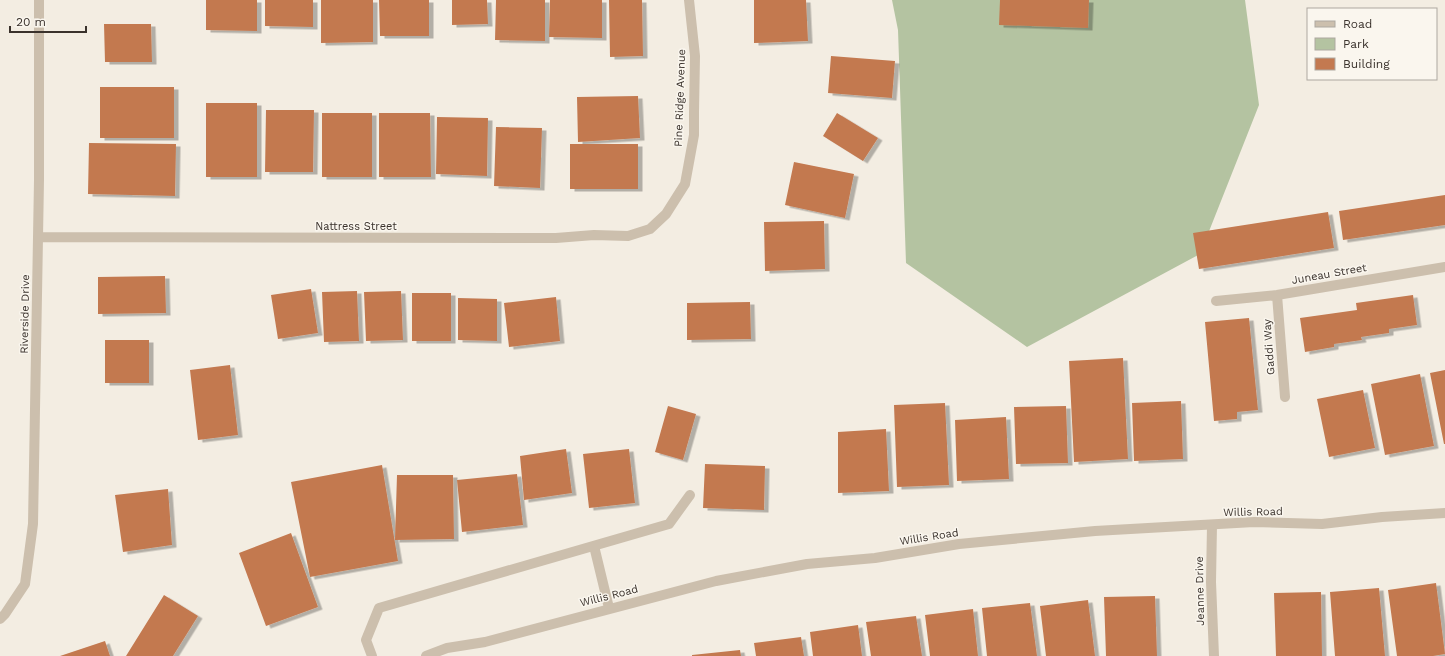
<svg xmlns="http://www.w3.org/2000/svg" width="1445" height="656" font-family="'Work Sans',sans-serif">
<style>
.green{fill:#b4c3a1}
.building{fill:#c37950;filter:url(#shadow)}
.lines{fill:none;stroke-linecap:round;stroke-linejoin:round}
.service{stroke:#ccbfad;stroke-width:10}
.minor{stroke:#ccbfad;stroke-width:10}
.tertiary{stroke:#ccbfad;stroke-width:10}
.labels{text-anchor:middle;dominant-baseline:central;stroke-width:3;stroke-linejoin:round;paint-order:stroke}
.street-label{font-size:11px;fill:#3a322c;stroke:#faf6ee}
</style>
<defs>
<filter id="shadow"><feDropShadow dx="4.5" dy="2.5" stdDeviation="0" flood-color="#0004"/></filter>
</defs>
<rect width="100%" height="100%" fill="#f3ede2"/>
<!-- green -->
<path class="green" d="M 892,0 L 1245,0 L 1259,105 L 1200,254 L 1027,347 L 906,263 L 898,30 Z"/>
<!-- building -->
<path class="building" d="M 206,0 L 257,0 L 257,31 L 206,30 Z
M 265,0 L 313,0 L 313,27 L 265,26 Z
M 321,0 L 373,0 L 373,42 L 321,43 Z
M 379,0 L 429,0 L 429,36 L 380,36 Z
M 452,0 L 487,0 L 488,24 L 452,25 Z
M 496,0 L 545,0 L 545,41 L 495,40 Z
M 550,0 L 602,0 L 602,38 L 549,37 Z
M 609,0 L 642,0 L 643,56 L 610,57 Z
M 754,0 L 806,0 L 808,41 L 754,43 Z
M 1000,0 L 1089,0 L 1088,28 L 999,25 Z
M 104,24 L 151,24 L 152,62 L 105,62 Z
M 831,56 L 895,61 L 892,98 L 828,93 Z
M 100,87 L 174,87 L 174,138 L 100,138 Z
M 638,96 L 640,138 L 578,142 L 577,97 Z
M 206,103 L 257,103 L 257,177 L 206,177 Z
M 266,110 L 314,110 L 313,172 L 265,172 Z
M 322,113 L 372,113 L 372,177 L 322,177 Z
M 379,113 L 430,113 L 431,177 L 379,177 Z
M 837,113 L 878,138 L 863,161 L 823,136 Z
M 437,117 L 488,118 L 487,176 L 436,174 Z
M 496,127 L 542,128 L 540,188 L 494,186 Z
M 89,143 L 176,144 L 175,196 L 88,194 Z
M 570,144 L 638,144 L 638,189 L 570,189 Z
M 794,162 L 854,174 L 845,218 L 785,205 Z
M 1445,195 L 1445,225 L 1343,240 L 1339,211 Z
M 1328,212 L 1334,248 L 1199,269 L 1193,233 Z
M 824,221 L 825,269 L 765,271 L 764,222 Z
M 165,276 L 166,313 L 98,314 L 98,277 Z
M 311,289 L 318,333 L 278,339 L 271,295 Z
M 357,291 L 359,341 L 324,342 L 322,292 Z
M 401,291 L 403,340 L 366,341 L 364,292 Z
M 412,293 L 451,293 L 451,341 L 412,341 Z
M 1413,295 L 1417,325 L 1389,329 L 1389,333 L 1361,337 L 1362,340 L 1334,344 L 1334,347 L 1305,352 L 1300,318 L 1357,310 L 1356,303 Z
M 556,297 L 560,341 L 509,347 L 504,303 Z
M 458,298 L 497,299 L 497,341 L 458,340 Z
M 750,302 L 751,339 L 687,340 L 687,303 Z
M 1249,318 L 1258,410 L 1237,412 L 1237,419 L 1214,421 L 1205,322 Z
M 105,340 L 149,340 L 149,383 L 105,383 Z
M 1123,358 L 1128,459 L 1074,462 L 1069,361 Z
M 230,365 L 238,435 L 198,440 L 190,370 Z
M 1445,370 L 1445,444 L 1444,444 L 1430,373 Z
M 1420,374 L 1434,446 L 1385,455 L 1371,384 Z
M 1363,390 L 1375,448 L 1329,457 L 1317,399 Z
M 1181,401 L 1183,459 L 1134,461 L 1132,403 Z
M 945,403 L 949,485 L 897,487 L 894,405 Z
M 668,406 L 696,414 L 683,460 L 655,452 Z
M 1066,406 L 1068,463 L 1016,464 L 1014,407 Z
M 1006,417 L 1009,479 L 957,481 L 955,420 Z
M 886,429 L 889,491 L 838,493 L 838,432 Z
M 566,449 L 572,493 L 524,500 L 520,456 Z
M 629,449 L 635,503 L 589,508 L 583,454 Z
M 705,464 L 765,466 L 764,510 L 703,508 Z
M 382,465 L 398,561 L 310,577 L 291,482 Z
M 517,474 L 523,525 L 462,532 L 457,480 Z
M 397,475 L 453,475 L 454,539 L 395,540 Z
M 168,489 L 172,545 L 123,552 L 115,495 Z
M 291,533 L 318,607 L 266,626 L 239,553 Z
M 1436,583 L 1445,654 L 1433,656 L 1397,656 L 1388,590 Z
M 1379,588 L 1385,656 L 1335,656 L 1330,592 Z
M 1321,592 L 1322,656 L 1276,656 L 1274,593 Z
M 164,595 L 198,616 L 173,656 L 126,656 Z
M 1155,596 L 1157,656 L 1106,656 L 1104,597 Z
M 1088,600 L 1095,656 L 1046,656 L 1040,606 Z
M 1030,603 L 1037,656 L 987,656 L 982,608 Z
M 973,609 L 978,656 L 930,656 L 925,615 Z
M 916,616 L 922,656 L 871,656 L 866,622 Z
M 858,625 L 862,656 L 813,656 L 810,632 Z
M 801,637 L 804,656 L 756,656 L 754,643 Z
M 105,641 L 110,656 L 60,656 Z
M 740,650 L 741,656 L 692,656 L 692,655 Z"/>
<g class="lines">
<!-- service -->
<path class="service" d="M 594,546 L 609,608
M 372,656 L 366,640 L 379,608 L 669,524 L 690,495"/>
<!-- minor -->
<path class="minor" d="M 38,237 L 556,238 L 594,235 L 628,236 L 650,229 L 666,214 L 685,184 L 694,135 L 694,112 L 695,56 L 689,0
M 1277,295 L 1285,397
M 1216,301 L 1277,295 L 1445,267
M 1212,525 L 1211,582 L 1214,656
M 0,619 L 5,614 L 25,584 L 33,524 L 39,180 L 39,0"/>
<!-- tertiary -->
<path class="tertiary" d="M 426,656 L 447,648 L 485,642 L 716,581 L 807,564 L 875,558 L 959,544 L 1095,531 L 1254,522 L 1322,524 L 1382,517 L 1445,513"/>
</g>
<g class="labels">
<!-- street labels -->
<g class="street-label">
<text transform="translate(680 98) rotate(-88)">Pine Ridge Avenue</text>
<text x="356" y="226">Nattress Street</text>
<text transform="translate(1329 274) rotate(-10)">Juneau Street</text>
<text transform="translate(25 314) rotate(-89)">Riverside Drive</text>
<text transform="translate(1269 347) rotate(-94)">Gaddi Way</text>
<text transform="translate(1253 512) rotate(-1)">Willis Road</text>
<text transform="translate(929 537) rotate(-9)">Willis Road</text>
<text transform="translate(1200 591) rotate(-91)">Jeanne Drive</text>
<text transform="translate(609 596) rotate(-14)">Willis Road</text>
</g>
</g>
<!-- legend -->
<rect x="1307" y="8" width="130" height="72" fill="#faf6ee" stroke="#ada8a0"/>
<rect x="1315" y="21" width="20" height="6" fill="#ccbfad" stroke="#ada8a0"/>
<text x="1343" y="28" font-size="12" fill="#3a322c">Road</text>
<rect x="1315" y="38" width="20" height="12" fill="#b4c3a1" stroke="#ada8a0"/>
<text x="1343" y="48" font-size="12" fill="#3a322c">Park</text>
<rect x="1315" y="58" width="20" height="12" fill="#c37950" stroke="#ada8a0"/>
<text x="1343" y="68" font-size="12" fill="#3a322c">Building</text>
<!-- scale -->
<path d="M10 26v6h76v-6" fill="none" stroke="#3a322c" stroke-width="2"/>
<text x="16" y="26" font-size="12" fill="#3a322c" stroke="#faf6ee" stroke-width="3" paint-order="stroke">20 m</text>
</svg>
